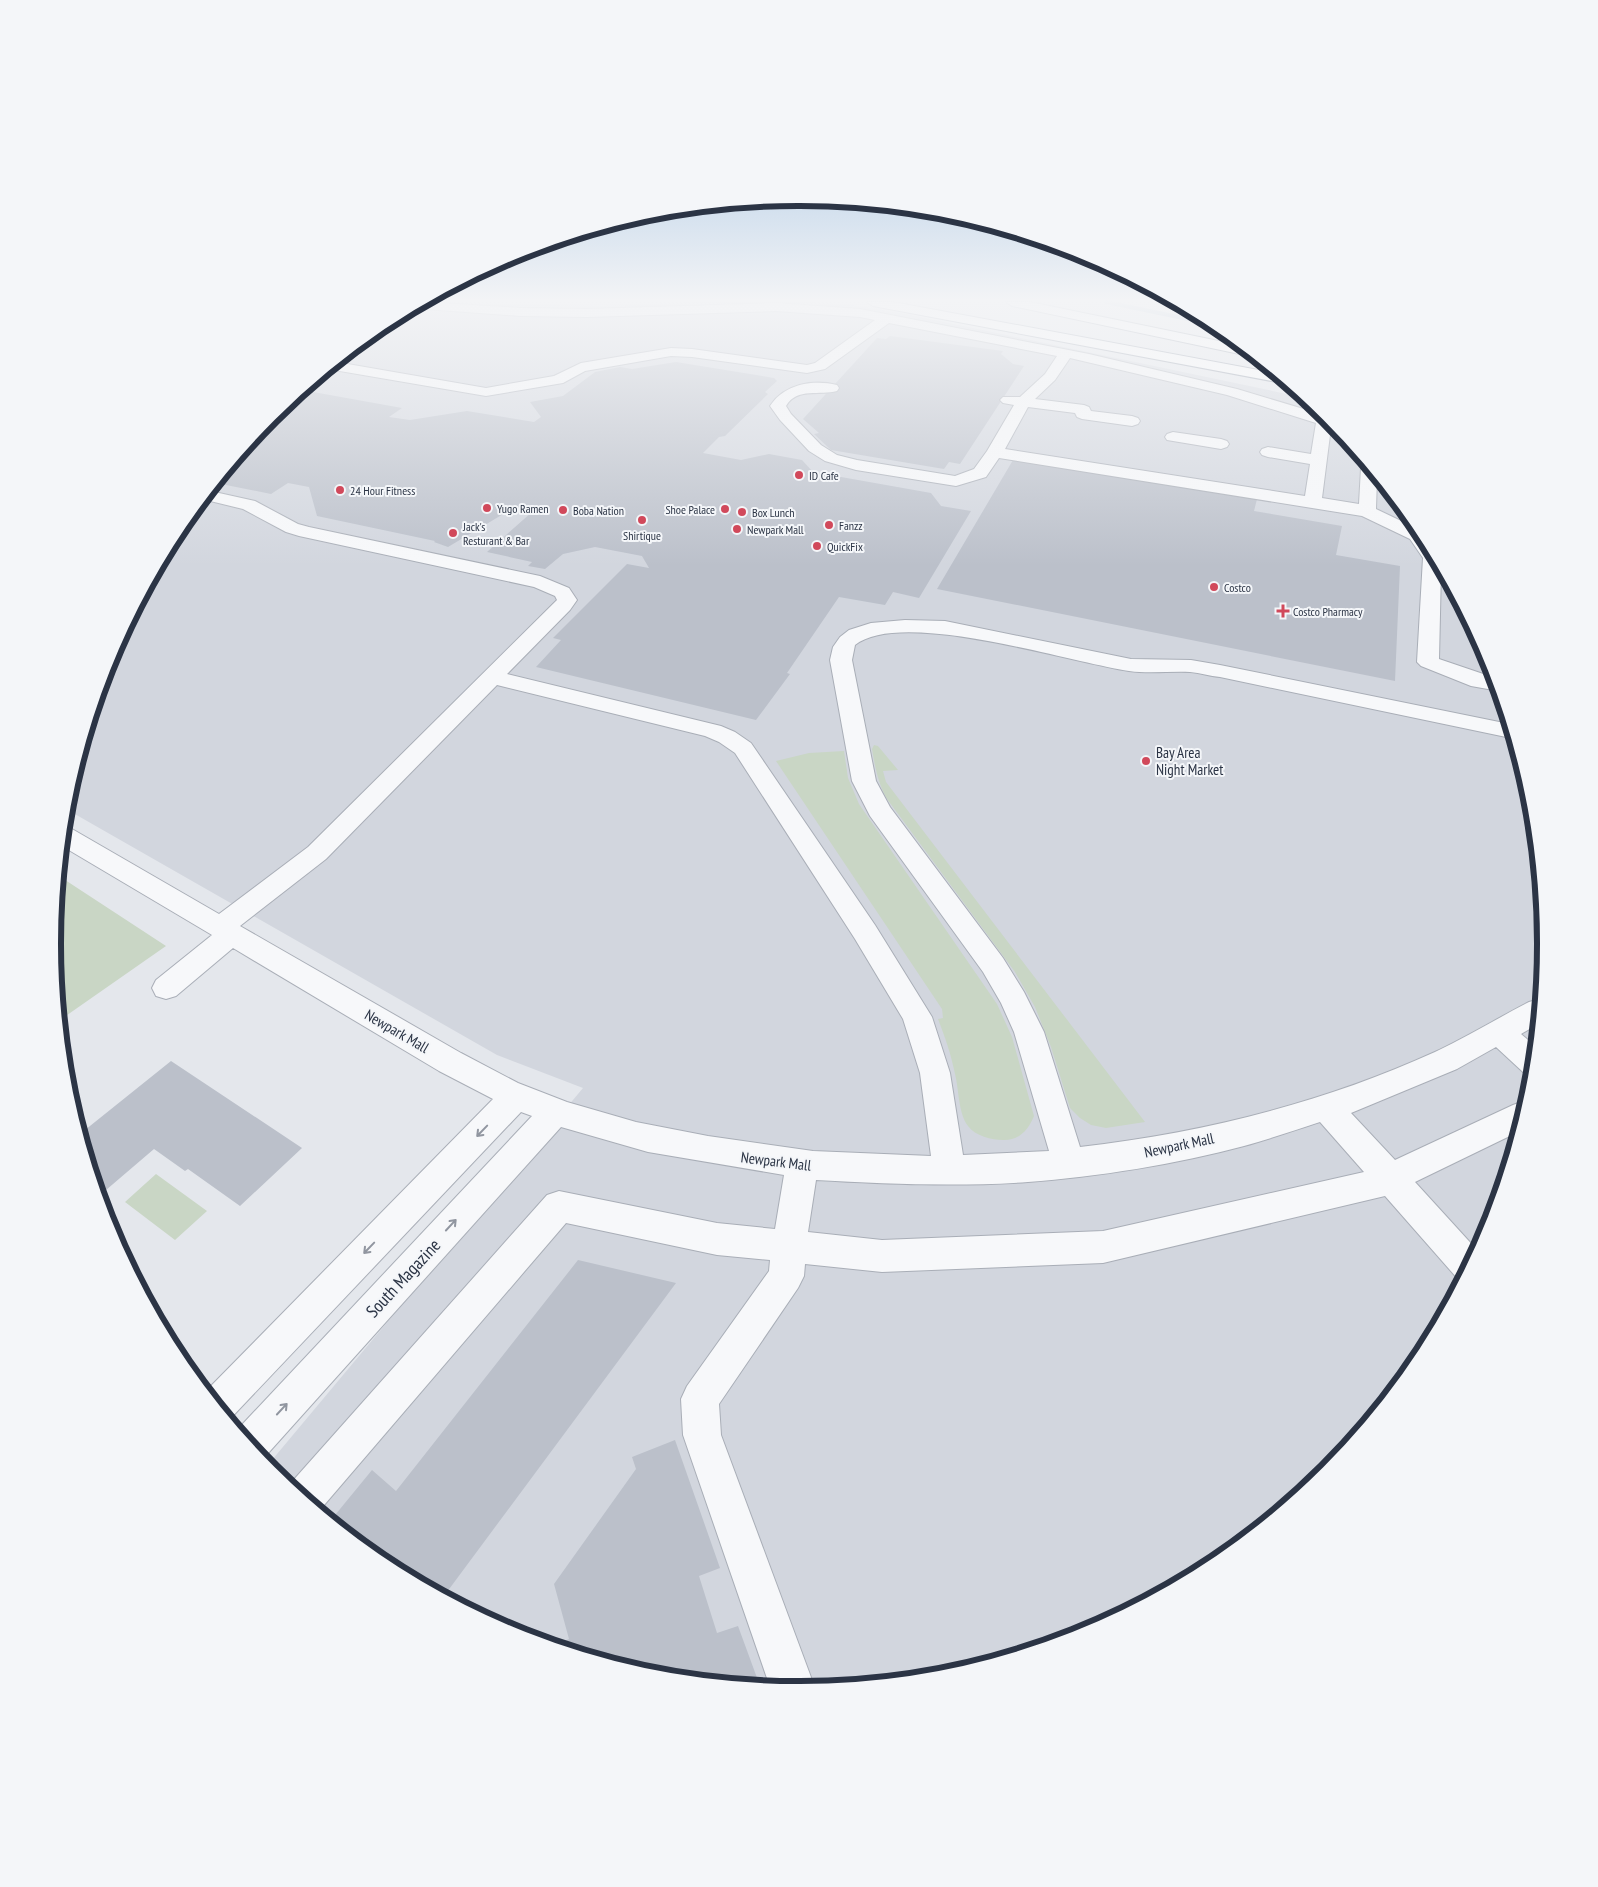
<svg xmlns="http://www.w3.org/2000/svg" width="1598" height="1887" font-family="'PT Sans Narrow',sans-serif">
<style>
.built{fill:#d2d6de}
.green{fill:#c9d6c5}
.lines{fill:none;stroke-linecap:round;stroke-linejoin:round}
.stream{stroke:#9fb4cc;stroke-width:4}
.building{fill:#bbc0ca}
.minor-casing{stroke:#a9aeb7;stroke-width:2}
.highway-casing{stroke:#8b94a3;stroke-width:2}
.minor{fill:#f7f8fa;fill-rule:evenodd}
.highway{fill:#fff;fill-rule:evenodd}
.oneway{stroke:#9196a0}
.poi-dot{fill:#d1495b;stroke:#f4f6f9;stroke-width:2}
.labels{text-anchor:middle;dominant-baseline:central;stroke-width:4;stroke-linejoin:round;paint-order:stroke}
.far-poi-label{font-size:12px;fill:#2b3445;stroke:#f4f6f9;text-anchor:start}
.poi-label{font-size:15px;fill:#2b3445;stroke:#f4f6f9;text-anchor:start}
.street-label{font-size:15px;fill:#2b3445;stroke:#f4f6f9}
.near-street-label{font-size:18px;fill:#2b3445;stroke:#f4f6f9}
.rim{fill:none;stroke:#2b3445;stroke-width:6}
</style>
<rect width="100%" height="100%" fill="#e4e7ec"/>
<!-- built -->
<path class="built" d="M 423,302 L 602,306 L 698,302 L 810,302 L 852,305 L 906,314 L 1306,398 L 1327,416 L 1420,529 L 1489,658 L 1531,798 L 1545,944 L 1531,1089 L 1489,1229 L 1420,1358 L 1327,1472 L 1213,1564 L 1084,1633 L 944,1676 L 799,1690 L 653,1676 L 513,1633 L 384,1564 L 267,1466 L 583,1088 L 497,1055 L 66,809 L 67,798 L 109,658 L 178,529 L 271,415 L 385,323 Z"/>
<!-- green -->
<path class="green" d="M 874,745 L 878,746 L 898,770 L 883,771 L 886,782 L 1145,1122 L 1106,1128 L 1091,1125 L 1080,1118 L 1070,1108 L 1051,1047 L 1035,1007 L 1015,972 L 887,799 C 878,783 875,767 872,749 Z
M 844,751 L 848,778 L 859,804 L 997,1004 L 1012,1037 L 1034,1116 C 1029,1129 1019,1141 1003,1140 C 992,1140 975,1136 968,1126 C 958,1113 959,1089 955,1074 C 951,1054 945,1037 938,1019 L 943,1018 L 942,1009 L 776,761 L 809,753 Z
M 59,876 L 166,946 L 60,1020 L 53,943 Z
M 156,1174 L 207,1211 L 175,1240 L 125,1202 Z"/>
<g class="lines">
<!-- stream -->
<path class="stream" d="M 1106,302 L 1217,325"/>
</g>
<!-- building -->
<path class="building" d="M 890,336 L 1003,351 L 1001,354 L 1013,364 L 1024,366 L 960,464 L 949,462 L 944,469 L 831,450 L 814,434 L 819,433 L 803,419 L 877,338 L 886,339 Z
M 676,362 L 774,378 L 777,381 L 765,392 L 768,394 L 725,436 L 719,437 L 703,453 L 741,460 L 769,454 L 802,460 L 813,472 L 931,493 L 941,506 L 971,511 L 919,598 L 893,592 L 885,605 L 839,597 L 787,673 L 790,674 L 756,720 L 536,667 L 561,640 L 553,638 L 627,564 L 649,568 L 642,556 L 595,547 L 563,554 L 545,569 L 528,566 L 532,562 L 487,552 L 532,512 L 515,507 L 448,547 L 434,542 L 435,541 L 317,516 L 309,487 L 288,483 L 271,494 L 216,483 L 271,415 L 302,390 L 402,408 L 389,417 L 410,420 L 467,411 L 534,422 L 541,417 L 530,402 L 563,396 L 595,372 L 620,367 L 632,369 Z
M 1013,460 L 1257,499 L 1254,511 L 1342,526 L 1336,555 L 1400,566 L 1395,681 L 937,589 Z
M 171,1061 L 302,1148 L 240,1206 L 188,1169 L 185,1171 L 154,1149 L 99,1196 L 80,1134 Z
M 578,1260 L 676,1283 L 444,1596 L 384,1564 L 331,1520 L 372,1470 L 396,1491 Z
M 675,1440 L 720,1568 L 699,1576 L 717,1633 L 738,1626 L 760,1686 L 653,1676 L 554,1646 L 569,1639 L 554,1584 L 636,1469 L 632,1457 Z"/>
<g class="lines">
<defs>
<path id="minor" d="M 422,302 L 521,308 L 587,309 L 776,303 L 860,309 L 1089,354 L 1237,389 L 1327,416 L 1336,427 L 1331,427 L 1322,498 L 1359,504 L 1361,468 L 1366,464 L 1377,477 L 1376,509 L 1420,530 L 1441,569 L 1439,659 L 1495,678 L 1499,691 L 1471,686 L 1421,666 L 1417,662 L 1423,558 L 1410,539 L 1362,516 L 999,458 L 986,477 L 956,486 L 856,470 L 825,461 L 809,451 L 780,420 L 770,406 C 784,384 813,379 837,385 L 839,388 L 837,391 C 820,396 797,387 786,406 L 791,414 L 821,445 L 837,455 L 857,460 L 955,476 L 974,469 L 987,451 L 1014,405 L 1003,403 L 1000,400 L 1003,397 L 1020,397 L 1045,374 L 1057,356 L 889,323 L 825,369 L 807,373 L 692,357 L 671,356 L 585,371 L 563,383 L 486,396 L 328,369 L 336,362 L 486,388 L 554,376 L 581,363 L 671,348 L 692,349 L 807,365 L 815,363 L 875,320 L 860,317 L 776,311 L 587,317 L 521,316 L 411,308 ZM 1070,358 L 1227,395 L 1316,423 L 1311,454 L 1268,447 L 1262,449 L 1260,452 L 1262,455 L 1268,457 L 1310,464 L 1305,496 L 1005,449 L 1028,407 L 1075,413 L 1077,417 L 1082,419 L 1132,426 L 1138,424 L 1140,421 L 1138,418 L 1132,416 L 1091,411 L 1089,407 L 1084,405 L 1035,399 L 1055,380 Z
M 1173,432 L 1221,439 L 1227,441 L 1229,444 L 1227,447 L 1221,449 L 1167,440 L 1165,437 L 1167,434 Z
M 210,491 L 255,501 L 298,524 L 309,527 L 540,576 L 569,588 L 577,600 L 570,610 L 507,674 L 721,726 L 735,732 L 751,743 L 875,925 L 932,1017 L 950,1073 L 963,1155 L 1049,1151 L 1014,1032 L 1001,1003 L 983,972 L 870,816 L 852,781 L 830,660 L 833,647 L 840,637 L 849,630 L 871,623 L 905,620 L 945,621 L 1131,659 L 1191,660 L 1220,665 L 1509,724 L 1513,737 L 1511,738 L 1220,677 C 1210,676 1200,673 1190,672 C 1170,671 1149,674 1129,671 C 1069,662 901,608 855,645 L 852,660 L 876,781 L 890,807 L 1003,958 L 1024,992 L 1044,1032 L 1080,1147 C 1202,1133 1323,1103 1435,1052 C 1467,1037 1498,1018 1529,1002 L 1540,999 L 1538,1024 L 1521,1034 L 1535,1046 L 1533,1075 L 1523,1072 L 1496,1047 L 1457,1069 L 1351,1113 L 1395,1160 L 1513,1105 L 1524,1101 L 1527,1102 L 1518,1132 L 1415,1182 L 1477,1250 L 1462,1280 L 1457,1278 L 1385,1196 L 1103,1263 L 882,1272 L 805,1264 L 804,1276 L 798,1288 L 719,1404 L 721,1435 L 815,1688 L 799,1690 L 770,1687 L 683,1435 L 681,1399 L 687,1386 L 769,1271 L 770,1260 L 717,1255 L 566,1223 L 319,1511 L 289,1486 L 290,1484 L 547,1195 L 559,1191 L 717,1223 L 775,1229 L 784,1175 L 648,1152 L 561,1127 L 262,1460 L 237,1430 L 532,1116 L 521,1112 L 229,1420 L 206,1391 L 493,1099 L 439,1071 L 233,948 L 176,996 L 166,999 L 156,996 L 152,988 L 156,980 L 212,935 L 62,846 L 64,827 L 72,829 L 219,914 L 308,847 L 557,600 L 555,596 L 534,587 L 299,536 L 286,532 L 243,509 L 202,499 ZM 497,685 L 705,736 L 719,742 L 735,753 L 855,939 L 903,1019 L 920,1073 L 931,1156 L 813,1151 L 708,1136 L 636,1122 L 567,1102 L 518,1083 L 461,1053 L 240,926 L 326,859 ZM 1320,1122 L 1364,1172 L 1103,1231 L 882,1240 L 808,1232 L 816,1180 C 887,1184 957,1187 1028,1182 C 1097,1177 1177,1164 1244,1146 C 1270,1139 1295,1130 1320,1122 Z"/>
<path id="highway" d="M 867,302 L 893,302 L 1275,373 L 1286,382 L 1282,383 L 873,306 Z
M 1006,302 L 1030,302 L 1243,346 L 1253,355 L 1249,356 L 1012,306 Z"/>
</defs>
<!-- minor casing -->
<use href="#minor" class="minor-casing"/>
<!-- highway casing -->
<use href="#highway" class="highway-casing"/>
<!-- minor -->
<use href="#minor" class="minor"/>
<!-- highway -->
<use href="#highway" class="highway"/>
</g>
<!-- one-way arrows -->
<defs><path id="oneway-shaft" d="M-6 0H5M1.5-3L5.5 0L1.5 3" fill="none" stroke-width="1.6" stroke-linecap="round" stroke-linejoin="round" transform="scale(1.25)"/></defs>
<g class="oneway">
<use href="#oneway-shaft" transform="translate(482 1131) rotate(134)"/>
<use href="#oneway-shaft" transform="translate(451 1225) rotate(-47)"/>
<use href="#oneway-shaft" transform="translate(369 1248) rotate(134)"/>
<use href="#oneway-shaft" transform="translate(282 1409) rotate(-47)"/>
</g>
<!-- sky -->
<linearGradient id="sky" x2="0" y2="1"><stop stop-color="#8bb4dd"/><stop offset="0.53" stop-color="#f3f4f6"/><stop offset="1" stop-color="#f3f4f6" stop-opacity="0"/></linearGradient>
<rect width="1598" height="566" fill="url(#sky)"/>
<!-- markers -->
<g class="poi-dot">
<circle cx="799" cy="475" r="5"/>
<circle cx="340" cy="490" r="5"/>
<circle cx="487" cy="508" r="5"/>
<circle cx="725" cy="509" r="5"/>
<circle cx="563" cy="510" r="5"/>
<circle cx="742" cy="512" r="5"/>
<circle cx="642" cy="520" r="5"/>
<circle cx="829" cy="525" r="5"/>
<circle cx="737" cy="529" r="5"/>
<circle cx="453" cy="533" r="5"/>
<circle cx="817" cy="546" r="5"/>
<circle cx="1214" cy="587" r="5"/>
<path d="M1280.5 603.5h5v5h5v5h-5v5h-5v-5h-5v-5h5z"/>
<circle cx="1146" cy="761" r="5"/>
</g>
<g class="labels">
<!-- far-poi labels -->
<g class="far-poi-label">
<text x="809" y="475">ID Cafe</text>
<text x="350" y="490">24 Hour Fitness</text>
<text x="497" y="508">Yugo Ramen</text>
<text x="715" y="509" text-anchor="end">Shoe Palace</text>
<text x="573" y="510">Boba Nation</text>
<text x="752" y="512">Box Lunch</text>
<text x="839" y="525">Fanzz</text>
<text x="463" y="526">Jack's<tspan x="463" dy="14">Resturant &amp; Bar</tspan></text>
<text x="747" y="529">Newpark Mall</text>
<text x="642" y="535" text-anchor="middle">Shirtique</text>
<text x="827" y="546">QuickFix</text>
<text x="1224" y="587">Costco</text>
<text x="1293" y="611">Costco Pharmacy</text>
</g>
<!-- poi labels -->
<g class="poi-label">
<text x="1156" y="752">Bay Area<tspan x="1156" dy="17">Night Market</tspan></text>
</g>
<!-- street labels -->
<g class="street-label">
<text transform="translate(397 1031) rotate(30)">Newpark Mall</text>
<text transform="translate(1179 1145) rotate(-12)">Newpark Mall</text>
<text transform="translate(776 1161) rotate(7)">Newpark Mall</text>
</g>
<!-- near-street labels -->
<g class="near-street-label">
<text transform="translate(403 1278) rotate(-47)">South Magazine</text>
</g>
</g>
<!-- crop -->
<path d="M0 0H1598V1887H0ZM798 206H800A737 737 0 0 1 1537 943V944A737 737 0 0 1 800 1681H798A737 737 0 0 1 61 944V943A737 737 0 0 1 798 206Z" fill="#f4f6f9" fill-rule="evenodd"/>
<path class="rim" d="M798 206H800A737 737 0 0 1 1537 943V944A737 737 0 0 1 800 1681H798A737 737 0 0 1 61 944V943A737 737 0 0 1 798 206Z"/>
</svg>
